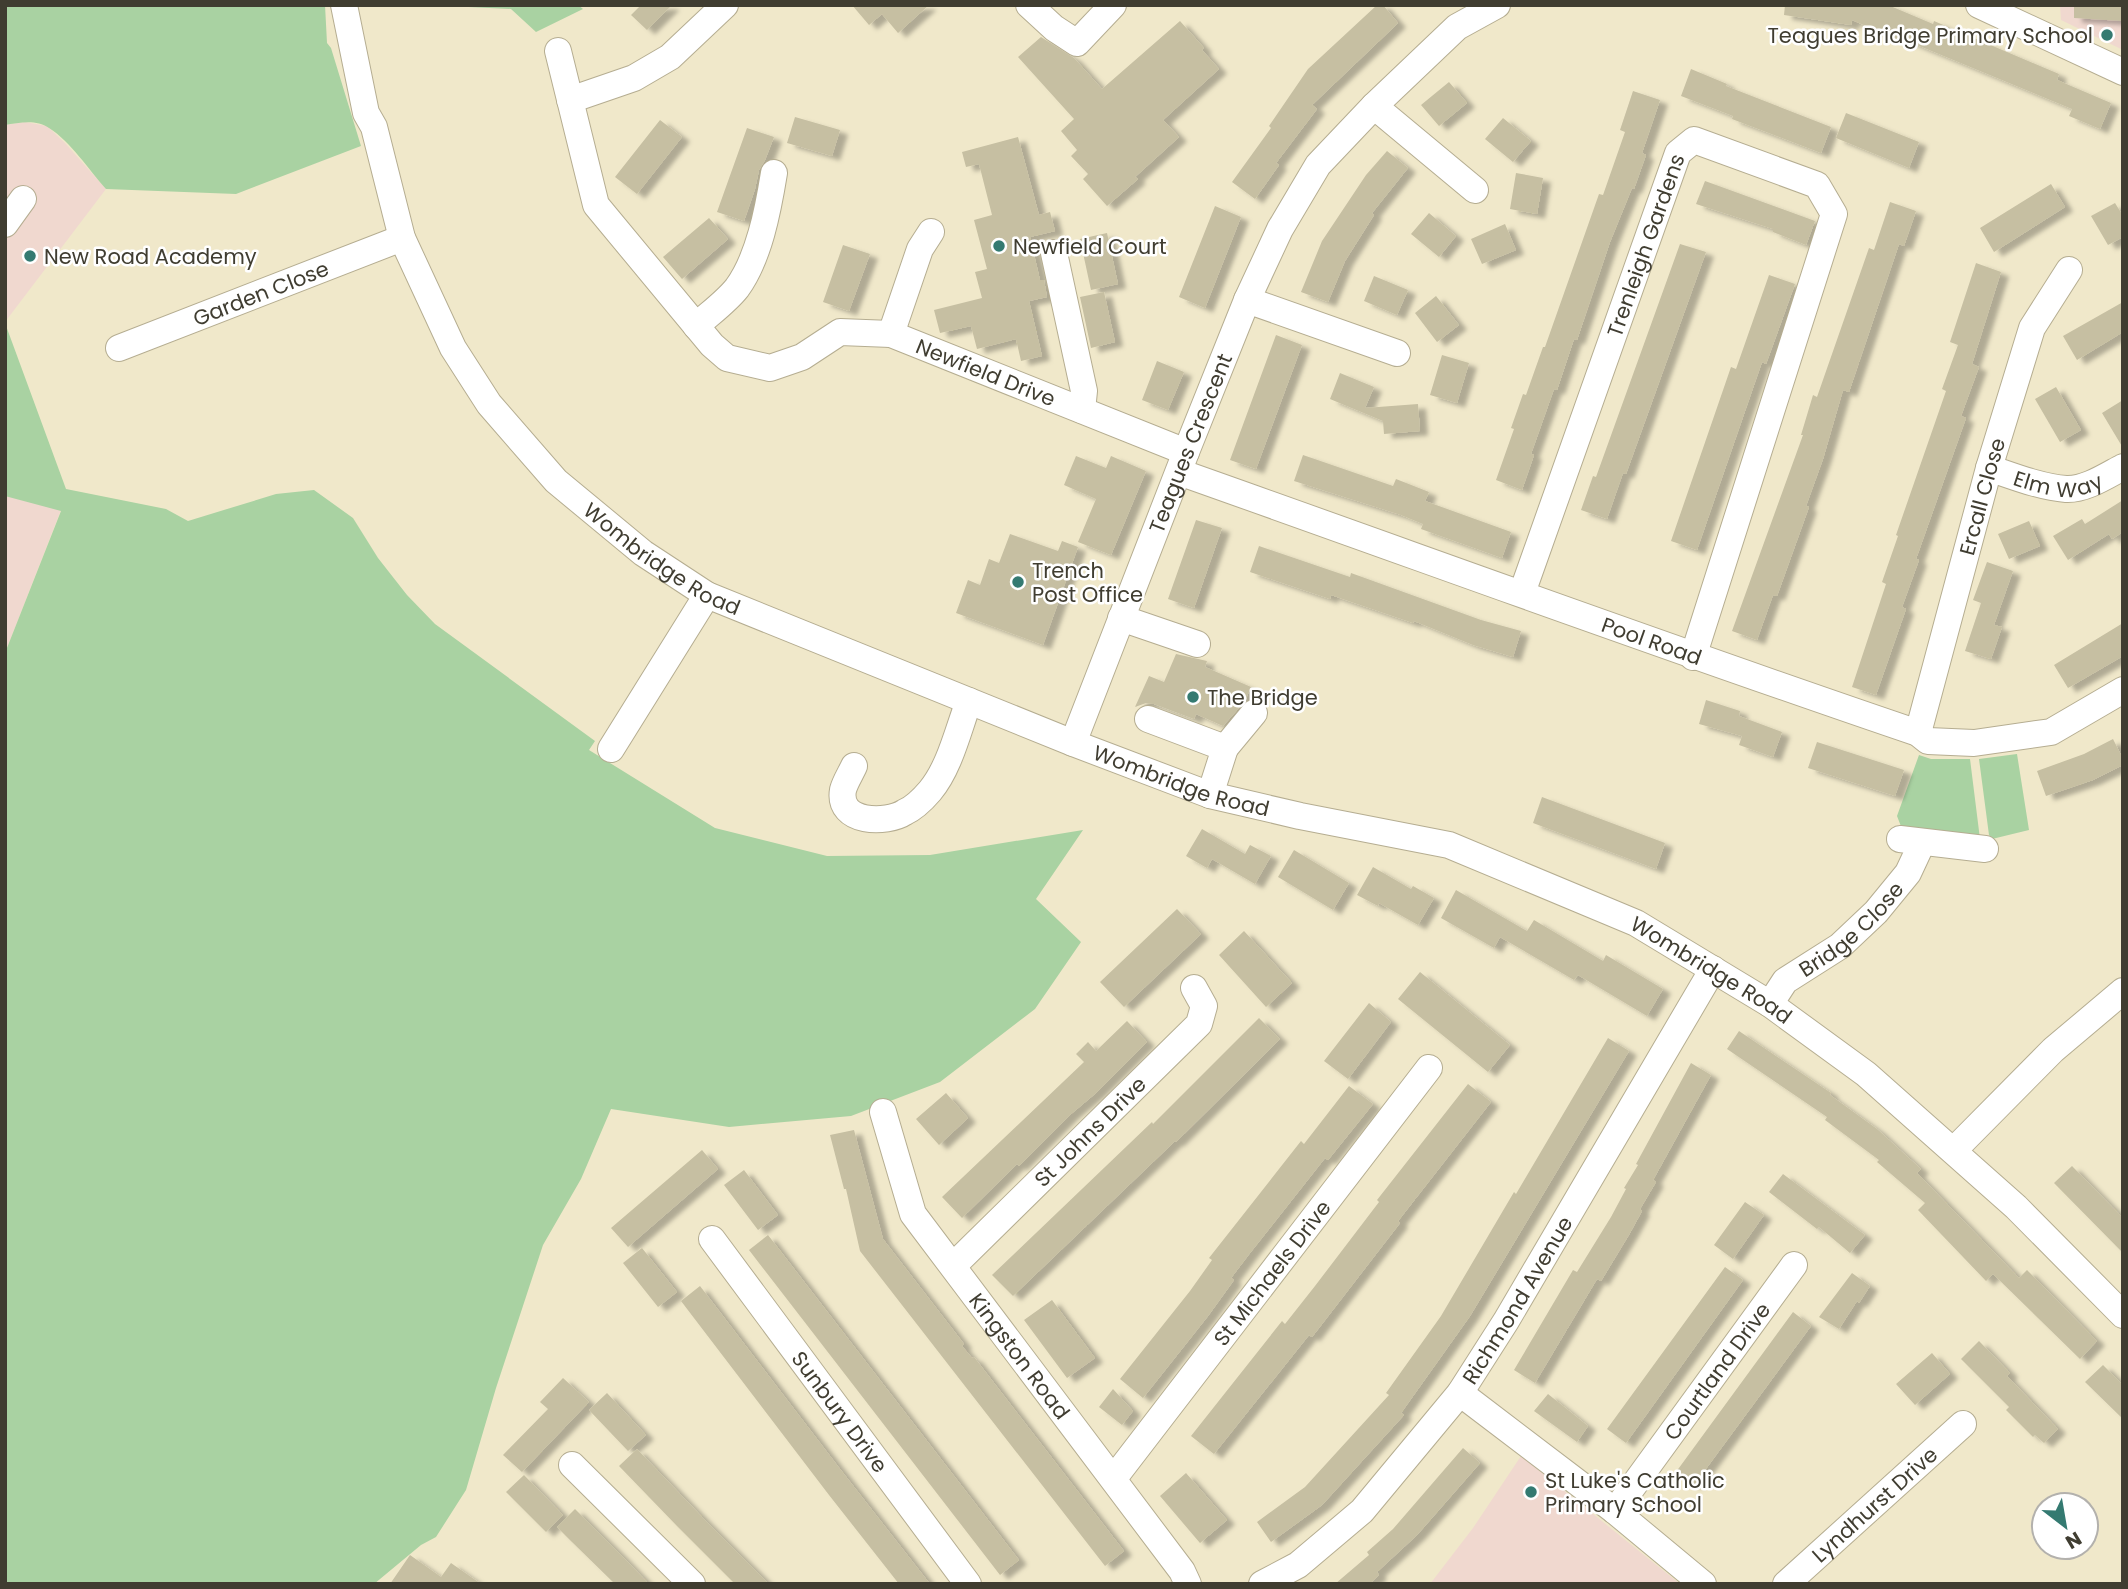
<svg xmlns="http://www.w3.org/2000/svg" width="2128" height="1589" font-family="Poppins,sans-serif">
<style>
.education{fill:#f0d8cf}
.green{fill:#a9d2a2}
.building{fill:#c6bfa2;filter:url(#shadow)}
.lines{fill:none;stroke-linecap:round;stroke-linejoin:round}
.minor-casing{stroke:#b5ad91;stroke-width:28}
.minor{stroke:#fff;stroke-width:26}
.poi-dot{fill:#347a71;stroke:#fff;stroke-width:2.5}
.labels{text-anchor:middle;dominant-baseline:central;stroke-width:5;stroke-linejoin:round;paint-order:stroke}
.poi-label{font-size:21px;fill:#403d31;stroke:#fff;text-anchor:start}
.street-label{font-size:21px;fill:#403d31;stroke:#fff}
</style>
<defs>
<filter id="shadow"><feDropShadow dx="8" dy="4.5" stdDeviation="2" flood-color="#0004"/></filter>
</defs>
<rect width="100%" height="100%" fill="#f0e8ca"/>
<!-- education -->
<path class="education" d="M 2060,5 L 2123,5 L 2123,50 L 2061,20 Z
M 25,122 L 47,126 L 65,143 L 106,189 L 5,322 L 5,125 Z
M 5,323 L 61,510 L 5,653 Z
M 1521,1456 L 1680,1584 L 1430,1584 L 1473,1528 Z"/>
<!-- green -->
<path class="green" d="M 5,5 L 325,5 L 327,43 L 331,48 L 361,146 L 236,194 L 106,189 C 89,170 71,142 49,128 C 36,119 19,123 5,125 Z
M 427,5 L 578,5 L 583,9 L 536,32 L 511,9 Z
M 5,323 L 66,489 L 166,509 L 188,521 L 276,494 L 314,490 L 353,518 L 378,558 L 407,595 L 435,624 L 595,741 L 589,750 L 715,828 L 827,856 L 930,855 L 1083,830 L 1036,899 L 1081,942 L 1035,1009 L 940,1082 L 851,1116 L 729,1127 L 611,1109 L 581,1179 L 543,1245 L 496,1388 L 466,1490 L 436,1537 L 421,1545 L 374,1584 L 5,1584 L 5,653 L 61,511 L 5,496 Z
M 2017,754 L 2029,830 L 1992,839 L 1989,835 L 1979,759 Z
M 1919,755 L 1931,759 L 1970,759 L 1980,839 L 1902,829 L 1897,816 Z"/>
<!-- building -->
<path class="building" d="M 641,5 L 672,5 L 647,30 L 631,15 Z
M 852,5 L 929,5 L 898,33 L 882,14 L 869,25 Z
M 1377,5 L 1383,5 L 1398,23 L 1312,105 L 1317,109 L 1276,163 L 1279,165 L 1255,199 L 1232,182 L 1271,128 L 1269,126 L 1308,69 Z
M 1785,5 L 1888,5 L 1933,24 L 1934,21 L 2059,74 L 2057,80 L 2111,103 L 2100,129 L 2069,116 L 2072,109 L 1905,40 L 1904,42 L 1852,20 L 1851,25 L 1784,15 Z
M 2074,5 L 2123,5 L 2123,21 L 2074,18 Z
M 1180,21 L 1204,48 L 1202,50 L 1219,69 L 1163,120 L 1179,137 L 1135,177 L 1138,179 L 1107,206 L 1083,179 L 1088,174 L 1071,156 L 1077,150 L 1061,131 L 1074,119 L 1018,57 L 1041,37 L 1074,58 L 1102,89 Z
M 1691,69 L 1727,84 L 1726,86 L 1831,127 L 1821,153 L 1732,119 L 1733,116 L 1681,96 Z
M 1449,82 L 1467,103 L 1439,126 L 1421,105 Z
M 1633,91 L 1660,100 L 1642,153 L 1646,155 L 1634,189 L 1632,188 L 1610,242 L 1577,340 L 1574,339 L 1557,390 L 1554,389 L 1531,454 L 1534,455 L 1522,490 L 1496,480 L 1514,429 L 1511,428 L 1523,394 L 1526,395 L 1543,347 L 1545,347 L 1599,194 L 1603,195 L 1625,132 L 1620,130 Z
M 1846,113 L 1919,142 L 1909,168 L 1836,138 Z
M 795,117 L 840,130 L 832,156 L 787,143 Z
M 1503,118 L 1531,141 L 1513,162 L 1485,139 Z
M 660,120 L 682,137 L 637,194 L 615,177 Z
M 747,128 L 774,137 L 765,160 L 759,170 L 755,189 L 744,221 L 717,212 Z
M 1018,137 L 1039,215 L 1050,212 L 1055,231 L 1030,237 L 1040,280 L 1044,280 L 1047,297 L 1029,301 L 1042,356 L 1021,361 L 1016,339 L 977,349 L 971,326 L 940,333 L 934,310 L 982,298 L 975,272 L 987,269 L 974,220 L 992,215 L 979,164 L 966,167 L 962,152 Z
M 1387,151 L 1408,168 L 1372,213 L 1374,215 L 1345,261 L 1328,302 L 1301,292 L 1322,241 L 1366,175 Z
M 1516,173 L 1543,178 L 1537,214 L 1510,209 Z
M 1705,181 L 1815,221 L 1806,245 L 1773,232 L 1773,229 L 1696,204 Z
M 2051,184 L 2065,207 L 1994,252 L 1980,228 Z
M 1890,202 L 1916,211 L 1904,246 L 1899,244 L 1849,392 L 1843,390 L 1823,459 L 1806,506 L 1809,507 L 1777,596 L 1773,595 L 1757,640 L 1732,631 L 1803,435 L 1801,435 L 1813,395 L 1817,397 L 1869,248 L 1874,250 Z
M 2115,203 L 2123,216 L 2123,237 L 2108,245 L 2091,216 Z
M 1215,206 L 1241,217 L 1205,308 L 1179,297 Z
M 1429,213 L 1456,236 L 1439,257 L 1411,234 Z
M 709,218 L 728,239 L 682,279 L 663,257 Z
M 1505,224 L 1516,250 L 1482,264 L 1471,239 Z
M 1107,233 L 1118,284 L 1091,290 L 1080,239 Z
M 1680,244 L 1706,252 L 1626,474 L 1623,473 L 1607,519 L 1581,510 L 1593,476 L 1596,477 Z
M 843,245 L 870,254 L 849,311 L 823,302 Z
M 1976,263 L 2001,272 L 1972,364 L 1979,367 L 1961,416 L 1966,418 L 1916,559 L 1919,560 L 1902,607 L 1906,609 L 1876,695 L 1852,687 L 1886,584 L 1882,582 L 1898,536 L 1896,535 L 1946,391 L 1942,389 L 1958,345 L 1950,342 Z
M 1769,275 L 1795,284 L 1766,364 L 1762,362 L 1697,550 L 1671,541 L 1731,367 L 1736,369 Z
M 1374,276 L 1408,290 L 1397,315 L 1364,301 Z
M 1104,292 L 1115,342 L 1091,348 L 1080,297 Z
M 1436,296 L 1459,325 L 1437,342 L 1415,313 Z
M 2123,302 L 2123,332 L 2077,360 L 2063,336 Z
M 1276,335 L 1302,345 L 1256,469 L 1230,460 Z
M 1442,355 L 1469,363 L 1457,403 L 1430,395 Z
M 1157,361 L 1184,372 L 1168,410 L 1142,400 Z
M 1340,373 L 1374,387 L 1365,408 L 1418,404 L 1420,431 L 1384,434 L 1383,421 L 1330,399 Z
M 2056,387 L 2081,430 L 2060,442 L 2035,399 Z
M 2123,400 L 2123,448 L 2102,413 Z
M 1303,455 L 1393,486 L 1396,479 L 1429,492 L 1425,501 L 1511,532 L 1502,558 L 1421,529 L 1423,524 L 1401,515 L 1294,481 Z
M 1076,456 L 1106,468 L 1111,456 L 1146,471 L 1111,555 L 1078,542 L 1096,499 L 1064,485 Z
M 2123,500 L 2123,532 L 2112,539 L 2109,534 L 2068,560 L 2053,536 L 2082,519 L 2085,524 Z
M 1196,520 L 1222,528 L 1194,608 L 1168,599 Z
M 2029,521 L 2040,546 L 2009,559 L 1998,534 Z
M 1010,534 L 1058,551 L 1062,541 L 1078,547 L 1043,645 L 956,613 L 968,580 L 980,585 L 989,559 L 999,563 Z
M 1259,546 L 1350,577 L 1351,573 L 1481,620 L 1521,631 L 1513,657 L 1473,645 L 1414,621 L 1413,623 L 1331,595 L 1330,599 L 1250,572 Z
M 1987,562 L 2013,571 L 1994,625 L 2002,627 L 1991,659 L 1965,651 L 1981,603 L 1973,600 Z
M 2123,623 L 2123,656 L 2068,688 L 2054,665 Z
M 1176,654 L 1207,661 L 1205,667 L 1251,687 L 1245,701 L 1223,726 L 1196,714 L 1194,719 L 1154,704 L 1146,703 L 1135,707 L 1149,676 L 1164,682 Z
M 1706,700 L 1740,711 L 1739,716 L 1782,732 L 1773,757 L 1739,745 L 1742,736 L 1699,724 Z
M 2113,739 L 2123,759 L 2123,765 L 2093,780 L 2046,796 L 2037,771 L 2084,754 Z
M 1817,742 L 1904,770 L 1895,796 L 1808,768 Z
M 1542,797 L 1665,843 L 1656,869 L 1533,823 Z
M 1202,829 L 1245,854 L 1250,845 L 1271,856 L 1255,884 L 1212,859 L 1207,868 L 1186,856 Z
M 1294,850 L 1349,883 L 1333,910 L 1278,877 Z
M 1373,867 L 1411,889 L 1413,886 L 1434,898 L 1418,925 L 1379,903 L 1378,906 L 1357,895 Z
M 1456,890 L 1527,931 L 1534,920 L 1603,961 L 1606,955 L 1663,989 L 1647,1016 L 1578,975 L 1574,980 L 1500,937 L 1494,948 L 1441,918 Z
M 1177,909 L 1201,934 L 1124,1007 L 1100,982 Z
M 1244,931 L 1292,983 L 1266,1007 L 1219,955 Z
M 1420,972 L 1510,1045 L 1488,1072 L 1398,999 Z
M 1369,1003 L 1391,1022 L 1348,1079 L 1324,1061 Z
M 1259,1018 L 1280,1039 L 1176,1142 L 1175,1141 L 1013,1296 L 992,1275 L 1152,1122 L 1153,1124 Z
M 1127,1021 L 1147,1042 L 1096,1093 L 1071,1114 L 1019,1166 L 1017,1164 L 962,1218 L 942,1197 L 1084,1062 L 1076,1054 L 1088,1042 L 1096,1051 Z
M 1739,1031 L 1831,1093 L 1830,1095 L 1877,1129 L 1921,1169 L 1917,1173 L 2019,1278 L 2027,1270 L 2097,1341 L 2080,1359 L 1993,1274 L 1986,1281 L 1918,1210 L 1925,1203 L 1877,1162 L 1879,1160 L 1825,1120 L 1827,1117 L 1727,1049 Z
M 1608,1038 L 1629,1051 L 1470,1316 L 1401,1413 L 1404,1415 L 1322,1505 L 1271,1542 L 1257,1522 L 1305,1487 L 1389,1395 L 1386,1393 L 1441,1316 L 1514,1192 L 1516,1194 Z
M 1691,1063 L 1711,1075 L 1653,1180 L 1656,1182 L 1640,1209 L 1642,1211 L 1630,1233 L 1601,1281 L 1597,1279 L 1535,1383 L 1514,1370 L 1573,1270 L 1577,1272 L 1611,1217 L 1626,1189 L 1624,1188 L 1638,1165 L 1636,1164 Z
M 1468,1084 L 1491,1102 L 1398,1221 L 1400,1223 L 1312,1337 L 1309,1335 L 1214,1454 L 1191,1436 L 1282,1321 L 1285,1324 L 1315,1286 L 1379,1202 L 1377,1200 Z
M 1349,1086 L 1373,1104 L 1328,1160 L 1325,1158 L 1250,1253 L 1231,1278 L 1234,1280 L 1208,1316 L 1143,1398 L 1120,1379 L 1190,1291 L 1212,1260 L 1209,1258 L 1301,1141 L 1304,1144 Z
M 946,1093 L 968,1118 L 939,1145 L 916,1119 Z
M 854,1130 L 883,1239 L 964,1344 L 962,1346 L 972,1358 L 974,1357 L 1124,1551 L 1105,1566 L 860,1251 L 846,1189 L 844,1189 L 830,1135 Z
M 702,1150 L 718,1169 L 628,1247 L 611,1228 Z
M 2072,1166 L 2123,1218 L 2123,1253 L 2054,1183 Z
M 744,1170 L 778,1215 L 758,1230 L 724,1185 Z
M 1783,1174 L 1865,1235 L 1850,1253 L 1819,1227 L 1817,1229 L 1769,1192 Z
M 1745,1202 L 1764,1215 L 1733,1259 L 1714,1245 Z
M 768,1235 L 1019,1560 L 1000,1575 L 749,1250 Z
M 642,1248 L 677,1292 L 658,1307 L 623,1263 Z
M 1725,1267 L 1743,1280 L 1626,1443 L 1607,1429 Z
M 1852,1273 L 1870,1286 L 1859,1303 L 1857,1301 L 1839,1329 L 1819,1317 Z
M 700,1286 L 840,1469 L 930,1584 L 899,1584 L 829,1495 L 681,1301 Z
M 1052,1300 L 1095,1358 L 1067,1378 L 1024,1320 Z
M 1793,1312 L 1811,1326 L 1694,1485 L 1676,1472 Z
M 1979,1341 L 2010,1373 L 2007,1376 L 2058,1429 L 2044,1443 L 2035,1435 L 2033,1437 L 2006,1410 L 2009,1407 L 1961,1359 Z
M 1932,1353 L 1950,1374 L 1915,1405 L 1896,1384 Z
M 2103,1365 L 2123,1385 L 2123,1419 L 2085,1382 Z
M 563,1378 L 589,1402 L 522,1472 L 503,1455 L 548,1409 L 540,1402 Z
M 1113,1389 L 1133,1411 L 1122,1425 L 1099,1407 Z
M 607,1393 L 646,1435 L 628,1451 L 589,1410 Z
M 1548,1394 L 1588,1426 L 1577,1442 L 1534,1411 Z
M 1463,1448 L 1480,1463 L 1417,1535 L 1377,1572 L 1379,1575 L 1370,1584 L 1335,1584 L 1369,1555 L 1367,1552 L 1393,1529 Z
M 637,1449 L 704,1519 L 769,1584 L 735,1584 L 677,1526 L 619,1466 Z
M 1186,1473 L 1227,1520 L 1200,1543 L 1160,1496 Z
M 524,1475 L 563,1515 L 546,1532 L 506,1492 Z
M 575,1509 L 620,1554 L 649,1584 L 615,1584 L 572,1542 L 557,1527 Z
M 410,1555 L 441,1577 L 451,1563 L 481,1584 L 390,1584 Z"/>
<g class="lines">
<defs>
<g id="minor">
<path id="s1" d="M 344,5 L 366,113 L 374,127 L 402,238 L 453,348 L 489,404 L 556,481 L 643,553 L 707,595 L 1073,743 L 1210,795 L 1300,816 L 1449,845 L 1636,923 L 1770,1004 L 1866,1074 L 2016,1207 L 2123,1315"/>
<path d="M 1029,5 L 1054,28 L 1077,43 L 1113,5"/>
<path d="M 1979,5 L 2123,72"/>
<path id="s2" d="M 558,51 L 596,205 L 712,345 L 727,358 L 770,368 L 802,357 L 840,332 L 891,334 L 1186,452"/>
<path d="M 570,100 L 634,78 L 670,57 L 725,5"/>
<path d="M 1374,106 L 1475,190"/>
<path d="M 5,224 L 23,199"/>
<path d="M 1054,253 L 1084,391 L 1082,410"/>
<path d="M 1247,300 L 1397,353"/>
<path d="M 696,326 C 709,314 726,302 737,288 C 759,258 768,210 774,173"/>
<path d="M 891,334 L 920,249 L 931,232"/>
<path id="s3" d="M 119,348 L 402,238"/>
<path id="s4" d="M 1989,468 C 2013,476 2040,487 2066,489 C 2085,490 2106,476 2123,467"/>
<path id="s5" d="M 1179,472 C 1425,559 1670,649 1918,733 L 1928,741 L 1974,743 L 2051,732 L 2123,690"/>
<path id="s6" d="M 1522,593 L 1678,153 L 1694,140 L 1817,185 L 1834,214 L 1693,657"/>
<path d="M 1121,618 L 1197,644"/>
<path d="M 1148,719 L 1225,748 L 1210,795"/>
<path id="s7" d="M 1918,733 L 1989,468 L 2032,328 L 2069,270"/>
<path id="s8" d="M 1073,743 L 1186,452 L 1247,300 L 1280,229 L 1318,165 L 1374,106 L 1457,27 L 1497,5"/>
<path d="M 1225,748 L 1254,713"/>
<path d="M 611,749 L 707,595"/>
<path d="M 854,766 C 851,773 845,782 843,790 C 837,824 887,824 905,812 C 914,808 924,798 930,791 C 950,767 958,730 969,701"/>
<path d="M 1900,839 L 1985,849"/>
<path id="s9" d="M 1770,1004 L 1785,981 L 1840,946 L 1876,912 L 1908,873 L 1922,843"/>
<path id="s10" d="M 883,1112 L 913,1214 L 1182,1571 L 1188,1584"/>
<path d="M 1954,1150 L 2053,1050 L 2123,991"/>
<path id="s11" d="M 712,1239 L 968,1584"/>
<path id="s12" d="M 953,1266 L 1199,1024 L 1204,1006 L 1194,988"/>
<path d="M 1460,1393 L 1615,1511 L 1703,1584"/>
<path d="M 572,1465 L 692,1584"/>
<path id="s13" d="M 1114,1478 L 1429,1068"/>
<path id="s14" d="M 1615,1511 L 1794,1265"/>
<path id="s15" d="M 1262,1584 L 1298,1565 L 1362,1511 L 1460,1393 L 1506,1321 L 1713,969"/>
<path id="s16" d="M 1786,1584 L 1963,1424"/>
</g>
</defs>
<!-- minor casing -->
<use href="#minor" class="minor-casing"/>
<!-- minor -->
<use href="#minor" class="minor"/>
</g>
<!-- markers -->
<g class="poi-dot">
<circle cx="2107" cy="35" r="7"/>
<circle cx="999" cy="246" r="7"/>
<circle cx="30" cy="256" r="7"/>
<circle cx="1018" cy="582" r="7"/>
<circle cx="1193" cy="697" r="7"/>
<circle cx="1531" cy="1492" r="7"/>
</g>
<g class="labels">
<!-- poi labels -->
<g class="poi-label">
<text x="2093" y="35" text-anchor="end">Teagues Bridge Primary School</text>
<text x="1013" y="246">Newfield Court</text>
<text x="44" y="256">New Road Academy</text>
<text x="1032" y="570">Trench<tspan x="1032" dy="24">Post Office</tspan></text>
<text x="1207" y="697">The Bridge</text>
<text x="1545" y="1480">St Luke's Catholic<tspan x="1545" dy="24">Primary School</tspan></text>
</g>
<!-- street labels -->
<g class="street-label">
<text stroke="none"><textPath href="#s6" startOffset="369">Trenleigh Gardens</textPath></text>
<text stroke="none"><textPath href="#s3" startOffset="152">Garden Close</textPath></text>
<text stroke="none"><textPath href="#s2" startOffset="637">Newfield Drive</textPath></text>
<text stroke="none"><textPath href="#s8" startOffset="322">Teagues Crescent</textPath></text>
<text stroke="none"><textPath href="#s4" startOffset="72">Elm Way</textPath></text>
<text stroke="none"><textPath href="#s7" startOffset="245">Ercall Close</textPath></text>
<text stroke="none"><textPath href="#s1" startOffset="663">Wombridge Road</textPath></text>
<text stroke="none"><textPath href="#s5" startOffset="502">Pool Road</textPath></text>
<text stroke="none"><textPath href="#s1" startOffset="1230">Wombridge Road</textPath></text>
<text stroke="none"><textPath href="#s9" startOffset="112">Bridge Close</textPath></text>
<text stroke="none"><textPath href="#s1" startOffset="1797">Wombridge Road</textPath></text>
<text stroke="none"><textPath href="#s12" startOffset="192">St Johns Drive</textPath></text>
<text stroke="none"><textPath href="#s13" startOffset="259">St Michaels Drive</textPath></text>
<text stroke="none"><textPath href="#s15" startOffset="387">Richmond Avenue</textPath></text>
<text stroke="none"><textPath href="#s10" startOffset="284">Kingston Road</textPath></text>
<text stroke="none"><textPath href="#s14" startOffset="173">Courtland Drive</textPath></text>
<text stroke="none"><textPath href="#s11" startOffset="215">Sunbury Drive</textPath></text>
<text stroke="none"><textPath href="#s16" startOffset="119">Lyndhurst Drive</textPath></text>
</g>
</g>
<!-- border -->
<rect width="2128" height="1589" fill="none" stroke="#403d31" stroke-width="14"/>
<!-- north arrow -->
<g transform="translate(2065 1526) rotate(149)"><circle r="33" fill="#ffffff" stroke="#b3b1ad" stroke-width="2"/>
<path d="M0-5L12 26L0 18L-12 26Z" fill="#347a71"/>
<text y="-10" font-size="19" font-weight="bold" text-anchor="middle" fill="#403d31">N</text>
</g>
</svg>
